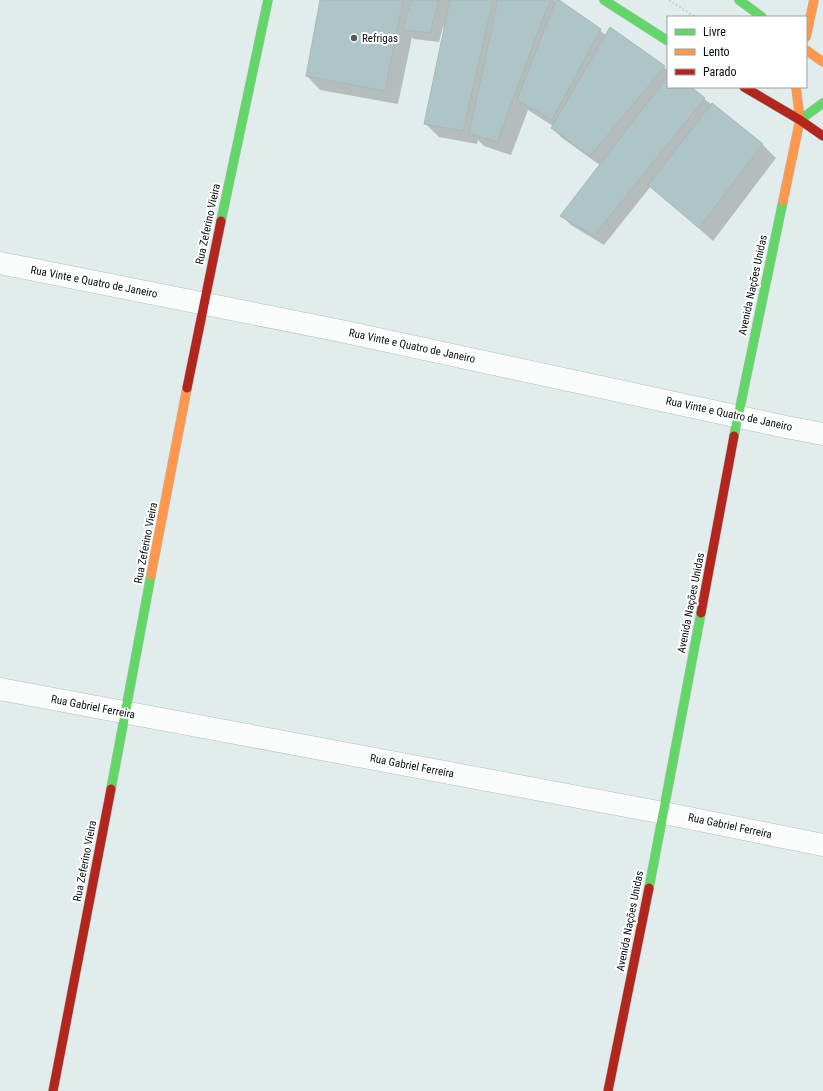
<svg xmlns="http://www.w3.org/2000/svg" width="823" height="1091" font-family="'Roboto Condensed',sans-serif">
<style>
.shadow{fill:#0003}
.building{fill:#adc5c6;stroke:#aeb6b6}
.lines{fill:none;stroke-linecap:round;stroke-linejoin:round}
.street-casing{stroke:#b6bebe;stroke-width:23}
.fast-casing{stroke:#b6bebe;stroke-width:10}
.slow-casing{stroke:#b6bebe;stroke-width:10}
.jam-casing{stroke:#b6bebe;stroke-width:10}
.path{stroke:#d0d3d3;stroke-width:2.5;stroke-dasharray:2 2;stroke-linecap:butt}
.street{stroke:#fafcfc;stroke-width:22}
.fast{stroke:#63d668;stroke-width:9}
.slow{stroke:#ff974d;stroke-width:9}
.jam{stroke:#b3261e;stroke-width:9}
.poi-dot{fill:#545c5c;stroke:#fff;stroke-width:1.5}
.labels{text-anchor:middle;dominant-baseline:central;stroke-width:4;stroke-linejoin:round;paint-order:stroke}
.poi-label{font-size:11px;fill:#080e0e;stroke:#fff;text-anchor:start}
.street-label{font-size:11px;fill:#080e0e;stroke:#fff}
</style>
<rect width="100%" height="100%" fill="#e1ecec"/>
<!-- shadow -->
<path class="shadow" d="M 321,0 L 554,0 L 556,2 L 557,0 L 606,35 L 664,67 L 668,71 L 668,87 L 689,87 L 763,145 L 776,158 L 713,241 L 651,186 L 604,245 L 571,225 L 562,216 L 601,166 L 561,137 L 552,127 L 553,126 L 528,110 L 511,155 L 484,146 L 478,140 L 477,144 L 439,137 L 425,123 L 445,28 L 443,27 L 439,42 L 414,39 L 412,37 L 398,104 L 320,90 L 307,76 Z"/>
<!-- building -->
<path class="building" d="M 320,0 L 403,0 L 385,91 L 306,76 Z
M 411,0 L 439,0 L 430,33 L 403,30 Z
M 450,0 L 493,0 L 463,131 L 424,124 Z
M 498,0 L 550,0 L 497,142 L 469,133 Z
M 556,0 L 559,0 L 601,29 L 552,120 L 517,100 Z
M 610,27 L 665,66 L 590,156 L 551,128 Z
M 668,76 L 668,87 L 691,87 L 705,98 L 594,236 L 560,216 Z
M 712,103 L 763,144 L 699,228 L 648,185 Z"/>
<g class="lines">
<defs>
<path id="street" d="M 0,263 L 341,331 L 786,427 L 823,434
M 0,689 L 664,813 L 823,845"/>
<path id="fast" d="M 604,0 L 668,41
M 739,0 L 762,17
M 800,120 L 823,103
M 221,221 L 268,0
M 734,436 L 783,201
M 111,789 L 151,575
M 649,888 L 701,613"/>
<path id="slow" d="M 806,37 L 814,0
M 806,50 L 823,62
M 783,201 L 800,120 L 796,87
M 151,575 L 187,388"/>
<path id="jam" d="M 744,87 L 800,120 L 823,136
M 187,388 L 221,221
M 701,613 L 734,436
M 53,1091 L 111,789
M 608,1091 L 649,888"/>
</defs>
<!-- street casing -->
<use href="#street" class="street-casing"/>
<!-- fast casing -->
<use href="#fast" class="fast-casing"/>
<!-- slow casing -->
<use href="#slow" class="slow-casing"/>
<!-- jam casing -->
<use href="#jam" class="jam-casing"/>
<!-- path -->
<path class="path" d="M 669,0 L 695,17"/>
<!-- street -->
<use href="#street" class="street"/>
<!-- fast -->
<use href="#fast" class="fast"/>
<!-- slow -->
<use href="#slow" class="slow"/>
<!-- jam -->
<use href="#jam" class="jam"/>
</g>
<!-- markers -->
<circle class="poi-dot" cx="354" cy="38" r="4"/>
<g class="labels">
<!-- poi labels -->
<g class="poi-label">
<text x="362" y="38">Refrigas</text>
</g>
<!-- street labels -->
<g class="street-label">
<text transform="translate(208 224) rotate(-78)">Rua Zeferino Vieira</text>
<text transform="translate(94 282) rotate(11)">Rua Vinte e Quatro de Janeiro</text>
<text transform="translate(753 285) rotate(-78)">Avenida Nações Unidas</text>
<text transform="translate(412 346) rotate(12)">Rua Vinte e Quatro de Janeiro</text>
<text transform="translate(729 414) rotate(12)">Rua Vinte e Quatro de Janeiro</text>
<text transform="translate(146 543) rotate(-79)">Rua Zeferino Vieira</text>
<text transform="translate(691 603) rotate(-79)">Avenida Nações Unidas</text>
<text transform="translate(93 707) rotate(11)">Rua Gabriel Ferreira</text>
<text transform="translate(412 766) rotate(11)">Rua Gabriel Ferreira</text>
<text transform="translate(730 826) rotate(12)">Rua Gabriel Ferreira</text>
<text transform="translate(85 861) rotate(-79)">Rua Zeferino Vieira</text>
<text transform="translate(630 921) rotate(-79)">Avenida Nações Unidas</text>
</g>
</g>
<!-- legend -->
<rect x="667" y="16" width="140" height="72" fill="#ffffff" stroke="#9c9f9f"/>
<rect x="675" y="29" width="20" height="6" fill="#63d668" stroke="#9c9f9f"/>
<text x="703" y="36" font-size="12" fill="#080e0e">Livre</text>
<rect x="675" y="49" width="20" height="6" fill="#ff974d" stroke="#9c9f9f"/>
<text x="703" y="56" font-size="12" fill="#080e0e">Lento</text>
<rect x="675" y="69" width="20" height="6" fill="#b3261e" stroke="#9c9f9f"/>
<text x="703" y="76" font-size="12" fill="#080e0e">Parado</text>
</svg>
